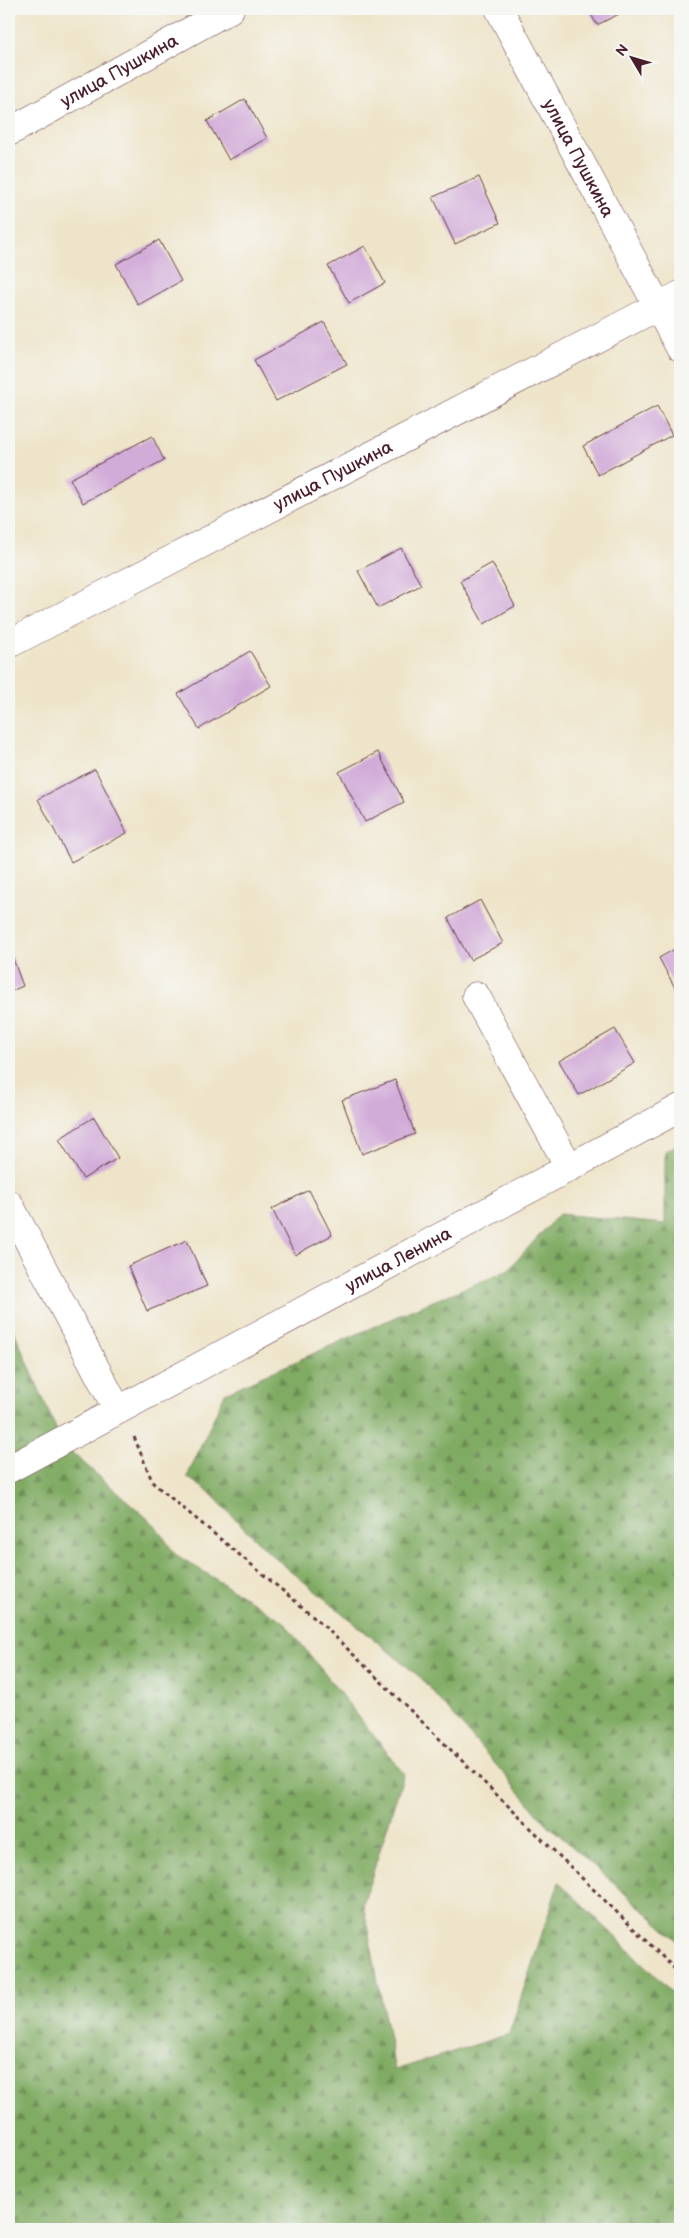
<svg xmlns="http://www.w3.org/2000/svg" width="689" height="2238" font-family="'Balsamiq Sans',sans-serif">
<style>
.forest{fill:url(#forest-firs);stroke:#656547}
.building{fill:#d2acd9}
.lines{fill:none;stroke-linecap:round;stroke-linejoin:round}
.minor-casing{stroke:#633d43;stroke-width:29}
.path{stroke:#633d43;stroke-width:3;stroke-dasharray:4 4;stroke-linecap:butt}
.minor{stroke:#fff;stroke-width:28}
.labels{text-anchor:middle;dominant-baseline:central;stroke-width:4;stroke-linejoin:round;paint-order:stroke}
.street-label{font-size:18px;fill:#4a1f2b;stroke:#f6f6f2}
</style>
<defs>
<pattern id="forest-firs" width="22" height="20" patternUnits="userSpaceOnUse" patternTransform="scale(1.25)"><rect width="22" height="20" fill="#80ab63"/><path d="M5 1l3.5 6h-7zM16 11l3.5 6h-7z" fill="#6b8b52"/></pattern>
</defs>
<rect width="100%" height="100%" fill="#f6f6f2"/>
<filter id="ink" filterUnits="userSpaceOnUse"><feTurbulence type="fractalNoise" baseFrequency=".02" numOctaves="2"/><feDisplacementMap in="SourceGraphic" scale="10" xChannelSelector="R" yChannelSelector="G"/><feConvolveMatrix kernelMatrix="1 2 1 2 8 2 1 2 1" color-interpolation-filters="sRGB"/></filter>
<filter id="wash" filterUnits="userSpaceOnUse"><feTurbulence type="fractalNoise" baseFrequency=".0096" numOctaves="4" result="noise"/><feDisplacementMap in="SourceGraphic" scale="20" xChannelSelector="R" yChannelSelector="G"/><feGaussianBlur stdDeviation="1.12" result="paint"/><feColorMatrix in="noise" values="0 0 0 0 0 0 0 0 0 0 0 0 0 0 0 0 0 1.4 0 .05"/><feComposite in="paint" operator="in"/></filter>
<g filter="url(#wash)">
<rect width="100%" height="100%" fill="#eee4c9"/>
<!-- forest -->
<path class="forest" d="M 680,1143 L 680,1943 L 547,1824 L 421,1678 L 268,1552 L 209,1492 L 187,1477 L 225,1393 L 411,1310 L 507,1271 L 559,1214 L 665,1224 L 665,1151 Z
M 9,1319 L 63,1445 L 155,1525 L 175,1554 L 283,1621 L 404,1774 L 363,1904 L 395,2070 L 509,2034 L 559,1882 L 680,2000 L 680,2229 L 9,2229 Z"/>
<g id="blocks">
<!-- building -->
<path class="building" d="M 588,9 L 629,9 L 597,25 Z
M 245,99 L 267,138 L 229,160 L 207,121 Z
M 479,177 L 500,223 L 455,244 L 433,197 Z
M 159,240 L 181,281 L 138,305 L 116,264 Z
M 365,246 L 385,283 L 349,303 L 328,266 Z
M 324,322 L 347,364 L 276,401 L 254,360 Z
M 657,406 L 672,435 L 598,475 L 583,446 Z
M 152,436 L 164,460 L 83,503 L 70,479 Z
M 401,548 L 421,585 L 378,608 L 358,571 Z
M 492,563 L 515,606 L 484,624 L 460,581 Z
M 250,651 L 271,686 L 199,729 L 178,694 Z
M 378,752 L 404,802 L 365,822 L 339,772 Z
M 95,769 L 127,833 L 71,862 L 38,799 Z
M 480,900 L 503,943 L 470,960 L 448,918 Z
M 680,946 L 680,997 L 659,958 Z
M 9,948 L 23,986 L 9,992 Z
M 615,1029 L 635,1063 L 579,1095 L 559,1061 Z
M 395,1080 L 415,1134 L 362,1154 L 342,1100 Z
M 94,1117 L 118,1158 L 83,1179 L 59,1139 Z
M 309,1190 L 332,1235 L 295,1255 L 272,1209 Z
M 187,1240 L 207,1286 L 147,1311 L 128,1266 Z"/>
</g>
</g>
<g filter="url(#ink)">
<use href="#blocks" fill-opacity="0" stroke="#633d43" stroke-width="1"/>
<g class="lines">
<defs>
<g id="minor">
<path id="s1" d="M 499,9 L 680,348"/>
<path id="s2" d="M 9,132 L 230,9"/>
<path id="s3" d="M 9,644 L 680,295"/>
<path d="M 476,996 L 569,1167"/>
<path d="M 9,1204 L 117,1409"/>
<path id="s4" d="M 9,1469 L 680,1108"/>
</g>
</defs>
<!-- minor casing -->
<use href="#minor" class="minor-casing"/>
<!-- path -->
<path class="path" d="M 134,1437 L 153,1483 L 318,1620 L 680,1974"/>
<!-- minor -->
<use href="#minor" class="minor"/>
</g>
</g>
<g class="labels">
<!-- street labels -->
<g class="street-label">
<text stroke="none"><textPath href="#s2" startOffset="126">улица Пушкина</textPath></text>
<text stroke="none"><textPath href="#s1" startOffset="169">улица Пушкина</textPath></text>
<text stroke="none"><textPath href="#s3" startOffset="365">улица Пушкина</textPath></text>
<text stroke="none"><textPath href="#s4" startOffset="442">улица Ленина</textPath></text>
</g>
</g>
<!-- margin -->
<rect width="689" height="2238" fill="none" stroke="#f6f6f2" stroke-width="30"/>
<!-- north arrow -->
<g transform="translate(632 58) rotate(308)" stroke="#f6f6f2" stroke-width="4" paint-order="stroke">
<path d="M0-4L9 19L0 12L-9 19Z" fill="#4a1f2b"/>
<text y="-8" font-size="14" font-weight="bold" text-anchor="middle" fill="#4a1f2b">N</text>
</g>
</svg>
